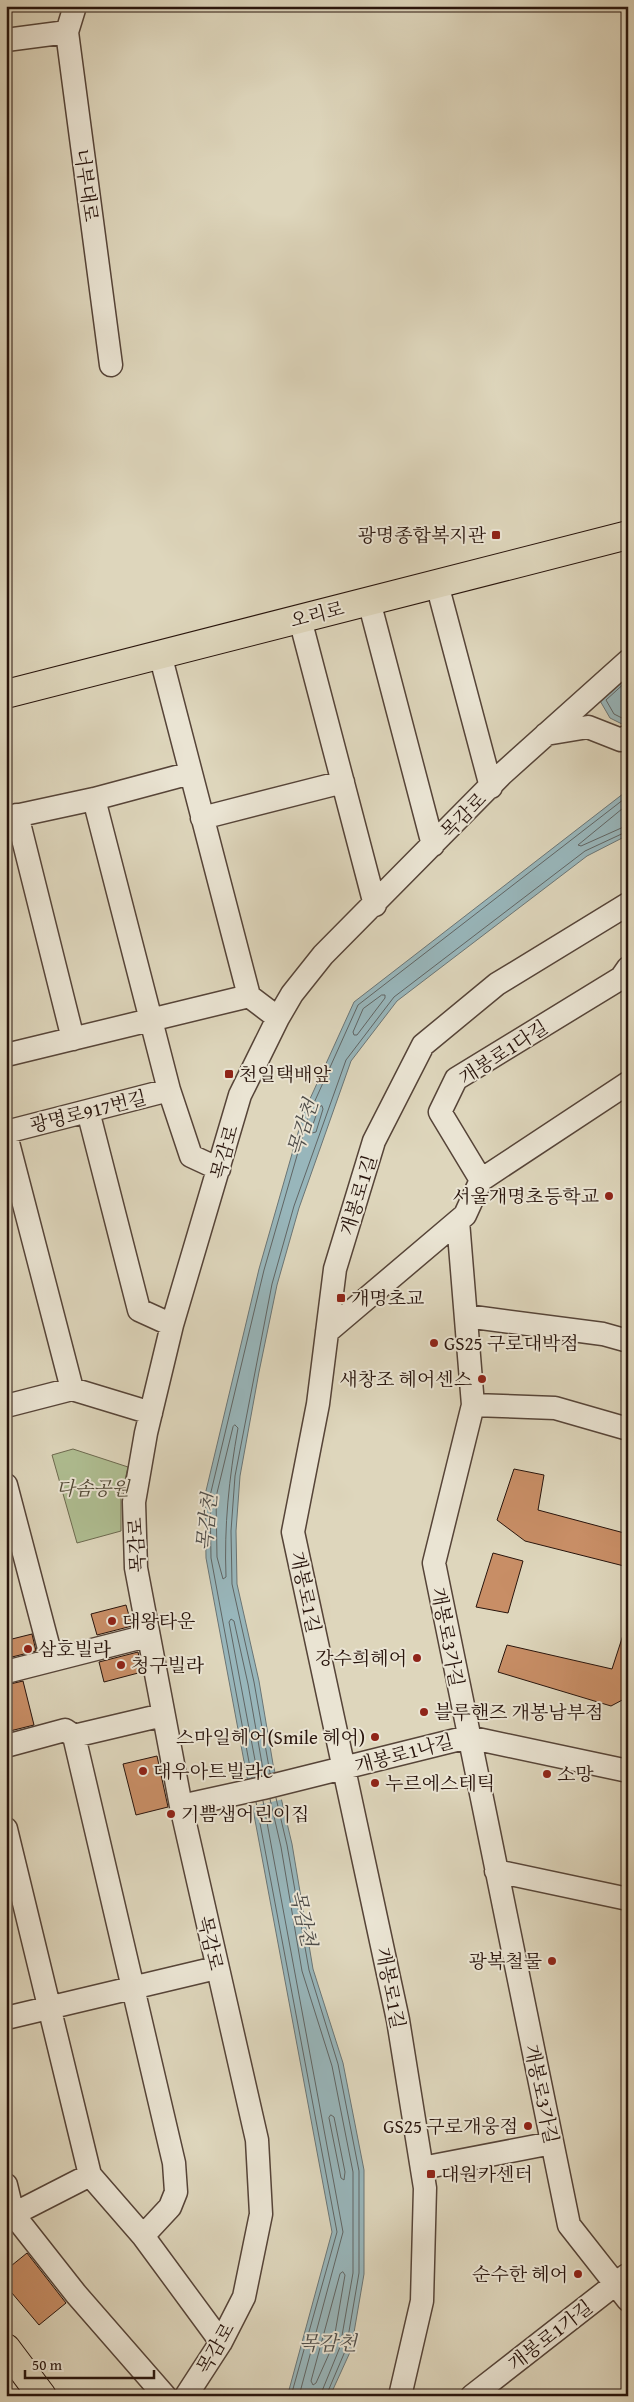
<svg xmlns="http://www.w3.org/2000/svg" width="634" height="2402" font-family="'Gentium Book Plus','Noto Serif KR',serif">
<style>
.green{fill:#afbe92;stroke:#6c694f}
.water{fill:#98b6bb;stroke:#6b7575}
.pier{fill:#ded6bc}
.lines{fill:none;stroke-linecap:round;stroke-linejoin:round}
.shore{stroke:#606564;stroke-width:1}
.building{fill:#c88e66;stroke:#28140c}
.minor-casing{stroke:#564438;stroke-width:25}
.major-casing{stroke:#28140c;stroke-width:30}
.minor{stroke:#eae4d3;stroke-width:22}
.major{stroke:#ded6bc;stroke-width:28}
.poi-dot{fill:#8f2418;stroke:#eae4d3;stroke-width:2}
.labels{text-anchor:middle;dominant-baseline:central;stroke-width:4;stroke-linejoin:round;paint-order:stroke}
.street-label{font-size:19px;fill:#28140c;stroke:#eae4d3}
.poi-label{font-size:19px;fill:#28140c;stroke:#eae4d3;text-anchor:start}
.park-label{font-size:19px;font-style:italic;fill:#504734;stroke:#eae4d3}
.water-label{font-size:20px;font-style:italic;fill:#4f4d49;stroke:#eae4d3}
</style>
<rect width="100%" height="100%" fill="#ded6bc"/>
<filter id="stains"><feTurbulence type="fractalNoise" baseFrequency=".004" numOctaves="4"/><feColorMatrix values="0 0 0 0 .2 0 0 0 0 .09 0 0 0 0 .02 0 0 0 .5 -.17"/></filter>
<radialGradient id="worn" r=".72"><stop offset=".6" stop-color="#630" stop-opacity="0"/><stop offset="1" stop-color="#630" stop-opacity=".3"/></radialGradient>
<!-- green -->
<path class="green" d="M 73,1449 L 128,1467 L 121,1497 L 121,1531 L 77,1543 L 52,1455 Z"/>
<!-- water -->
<path class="water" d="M 628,673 L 628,727 L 610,718 L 599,699 Z
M 628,790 L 628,835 L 587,856 L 397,1001 L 351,1061 L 299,1208 L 277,1285 L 259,1372 L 240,1476 L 236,1531 L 237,1584 L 259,1681 L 273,1764 L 292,1844 L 313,1969 L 343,2063 L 364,2170 L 364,2274 L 351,2350 L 330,2396 L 285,2396 L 289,2390 L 332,2232 L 206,1558 L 205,1495 L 259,1269 L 304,1112 L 354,1002 Z"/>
<!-- pier -->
<path class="pier" d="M 277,1772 L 284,1799 L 250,1807 L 245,1780 Z"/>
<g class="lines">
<!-- shore -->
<path class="shore" d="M 628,680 L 606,700 L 614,714 L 628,721
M 628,804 L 578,845 L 581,846 L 628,825
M 382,995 L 385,995 L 385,998 L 357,1035 L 354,1035 L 353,1032 L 363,1009 Z
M 322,1106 L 323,1109 L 316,1132 L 312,1133 L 311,1130 L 319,1107 Z
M 235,1425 L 238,1428 C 229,1478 224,1526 226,1577 L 223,1579 L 217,1557 L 216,1497 L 233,1427 Z
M 270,1773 L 254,1682 L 232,1584 L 231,1531 L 235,1476 L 272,1284 L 294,1206 L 346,1060 L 394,997 L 585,851 L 628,831
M 258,1776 L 229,1622 L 231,1619 L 234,1621 L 248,1684 L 264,1775
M 252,1778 L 211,1558 L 210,1496 L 264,1270 L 309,1114 L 358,1005 L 628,796
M 276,1798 L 287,1845 L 309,1970 L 338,2064 L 359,2171 L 359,2273 L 346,2349 L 326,2396
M 270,1799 L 281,1847 L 302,1971 L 332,2066 L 353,2172 L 353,2273 L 340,2347 L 320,2396
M 263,1801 L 343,2232 L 299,2396
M 256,1802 L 337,2232 L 291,2396
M 331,2115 L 334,2117 L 345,2172 L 344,2180 L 341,2178 L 329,2118 Z
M 343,2272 L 345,2275 L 333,2345 L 316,2383 L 313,2385 L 311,2381 L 340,2274 Z"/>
</g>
<!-- building -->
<path class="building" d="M 514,1469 L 544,1475 L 538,1510 L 628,1534 L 628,1567 L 525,1541 L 497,1520 Z
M 493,1553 L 523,1561 L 508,1613 L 476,1607 Z
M 126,1605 L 132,1626 L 97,1635 L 91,1614 Z
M 625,1629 L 628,1629 L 628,1697 L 611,1706 L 498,1672 L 507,1645 L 612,1669 Z
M 32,1634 L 36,1651 L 12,1657 L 8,1640 Z
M 138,1652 L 142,1672 L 104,1682 L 99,1662 Z
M 23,1681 L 34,1725 L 6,1732 L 6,1685 Z
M 157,1756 L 168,1807 L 136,1815 L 123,1764 Z
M 27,2253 L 66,2303 L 39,2325 L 6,2286 L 6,2270 Z"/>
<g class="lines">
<defs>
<path id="minor" d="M 75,6 L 67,32 L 111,365
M 6,40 L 67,32
M 437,584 L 491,787
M 369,601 L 433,845
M 300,619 L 375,905
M 160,654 L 249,996 L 278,1018
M 546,734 L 588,727 L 621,740 L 628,736
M 94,799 L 169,1090 L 191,1156 L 219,1169
M 17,815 L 73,1039
M 6,818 L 94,799 L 191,773
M 202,818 L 343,782
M 6,1055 L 249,996
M 88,1111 L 139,1310 L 172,1325
M 6,1132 L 169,1090
M 6,1135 L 72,1389
M 481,1180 L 440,1112 L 456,1079 L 621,978 L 628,968
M 458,1221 L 473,1405
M 466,1316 L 603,1334 L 628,1341
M 327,1332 L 465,1215 L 481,1180 L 628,1083
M 6,1406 L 72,1389 L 151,1413
M 628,1429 L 555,1408 L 473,1405 L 434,1563 L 569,2225 L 628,2300
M 6,1485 L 52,1660
M 6,1672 L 147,1636
M 74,1736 L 174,2163 L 176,2192 L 170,2207 L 143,2236
M 6,1746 L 65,1730 L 74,1736 L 163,1715
M 181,1806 L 263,1788 L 468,1737 L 628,1771
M 6,1829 L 90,2175 L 143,2236 L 221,2342
M 496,1871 L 628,1899
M 6,2018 L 216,1968
M 422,2168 L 552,2143
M 6,2185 L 13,2214 L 76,2294 L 165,2396
M 6,2218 L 90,2175
M 186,2396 L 221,2342 L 244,2297 L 261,2214 L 257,2140 L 181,1806 L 136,1568 L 134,1502 L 146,1433 L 172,1325 L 240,1095 L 278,1018 L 292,994 L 323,955 L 502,774 L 628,661
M 400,2396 L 422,2301 L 425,2188 L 398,2020 L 293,1532 L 318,1404 L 335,1269 L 374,1141 L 423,1045 L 497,984 L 628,904
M 472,2396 L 627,2275"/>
<path id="major" d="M 6,694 L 628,535
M 6,2348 L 42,2396"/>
</defs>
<!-- minor casing -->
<use href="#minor" class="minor-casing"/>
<!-- major casing -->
<use href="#major" class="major-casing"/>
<!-- minor -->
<use href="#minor" class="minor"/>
<!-- major -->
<use href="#major" class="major"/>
</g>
<!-- markers -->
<g class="poi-dot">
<rect x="491" y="530" width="10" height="10" rx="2.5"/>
<rect x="224" y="1069" width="10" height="10" rx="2.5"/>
<circle cx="609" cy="1196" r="5"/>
<rect x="336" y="1293" width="10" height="10" rx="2.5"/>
<circle cx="434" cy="1343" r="5"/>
<circle cx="482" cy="1379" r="5"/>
<circle cx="112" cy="1621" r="5"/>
<circle cx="28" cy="1649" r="5"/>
<circle cx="417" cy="1658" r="5"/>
<circle cx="121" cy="1665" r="5"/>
<circle cx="424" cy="1712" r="5"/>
<circle cx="375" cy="1737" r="5"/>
<circle cx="143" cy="1771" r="5"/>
<circle cx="547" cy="1774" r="5"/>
<circle cx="375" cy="1783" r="5"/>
<circle cx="171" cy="1814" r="5"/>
<circle cx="552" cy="1961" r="5"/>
<circle cx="528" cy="2126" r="5"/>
<rect x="426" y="2169" width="10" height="10" rx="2.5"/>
<circle cx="578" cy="2274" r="5"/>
</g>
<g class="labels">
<!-- street labels -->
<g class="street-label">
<text transform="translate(87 185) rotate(82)">너부대로</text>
<text transform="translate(317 614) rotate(-14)">오리로</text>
<text transform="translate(463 815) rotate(-45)">목감로</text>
<text transform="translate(503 1052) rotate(-33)">개봉로1다길</text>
<text transform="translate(88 1111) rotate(-14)">광명로917번길</text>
<text transform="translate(224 1152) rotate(-74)">목감로</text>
<text transform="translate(358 1195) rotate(-73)">개봉로1길</text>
<text transform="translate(136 1545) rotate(-93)">목감로</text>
<text transform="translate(306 1592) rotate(78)">개봉로1길</text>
<text transform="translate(448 1637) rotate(79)">개봉로3가길</text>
<text transform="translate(404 1753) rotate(-15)">개봉로1나길</text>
<text transform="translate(211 1943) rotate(77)">목감로</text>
<text transform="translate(391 1988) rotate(79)">개봉로1길</text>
<text transform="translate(542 2094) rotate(78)">개봉로3가길</text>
<text transform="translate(550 2335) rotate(-38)">개봉로1가길</text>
<text transform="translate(215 2348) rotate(-60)">목감로</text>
</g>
<!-- poi labels -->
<g class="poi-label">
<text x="486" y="535" text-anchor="end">광명종합복지관</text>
<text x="239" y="1074">천일택배앞</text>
<text x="599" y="1196" text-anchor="end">서울개명초등학교</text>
<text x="351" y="1298">개명초교</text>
<text x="444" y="1343">GS25 구로대박점</text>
<text x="472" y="1379" text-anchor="end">새창조 헤어센스</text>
<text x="122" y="1621">대왕타운</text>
<text x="38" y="1649">삼호빌라</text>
<text x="407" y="1658" text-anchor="end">강수희헤어</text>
<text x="131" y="1665">청구빌라</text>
<text x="434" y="1712">블루핸즈 개봉남부점</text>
<text x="365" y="1737" text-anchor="end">스마일헤어(Smile 헤어)</text>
<text x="153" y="1771">대우아트빌라C</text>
<text x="557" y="1774">소망</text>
<text x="385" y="1783">누르에스테틱</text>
<text x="181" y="1814">기쁨샘어린이집</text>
<text x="542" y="1961" text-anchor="end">광복철물</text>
<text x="518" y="2126" text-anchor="end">GS25 구로개웅점</text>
<text x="441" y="2174">대원카센터</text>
<text x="568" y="2274" text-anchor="end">순수한 헤어</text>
</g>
<!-- park labels -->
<g class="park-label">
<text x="93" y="1488">다솜공원</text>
</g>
<!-- water labels -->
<g class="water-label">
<text transform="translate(302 1127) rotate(-72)">목감천</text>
<text transform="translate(206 1522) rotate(-84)">목감천</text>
<text transform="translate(304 1918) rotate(77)">목감천</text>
<text x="328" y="2342">목감천</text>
</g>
</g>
<!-- margin -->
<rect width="634" height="2402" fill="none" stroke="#ded6bc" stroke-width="25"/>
<rect x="8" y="8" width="619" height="2387" fill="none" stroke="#28140c" stroke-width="2.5"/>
<rect x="12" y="12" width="609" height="2377" fill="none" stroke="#28140c"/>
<!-- scale -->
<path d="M25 2370v8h129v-8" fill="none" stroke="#28140c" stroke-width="2.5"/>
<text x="32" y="2370" font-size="15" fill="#28140c" stroke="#eae4d3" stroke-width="4" paint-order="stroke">50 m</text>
<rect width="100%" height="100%" filter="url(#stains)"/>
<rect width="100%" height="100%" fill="url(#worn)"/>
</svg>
